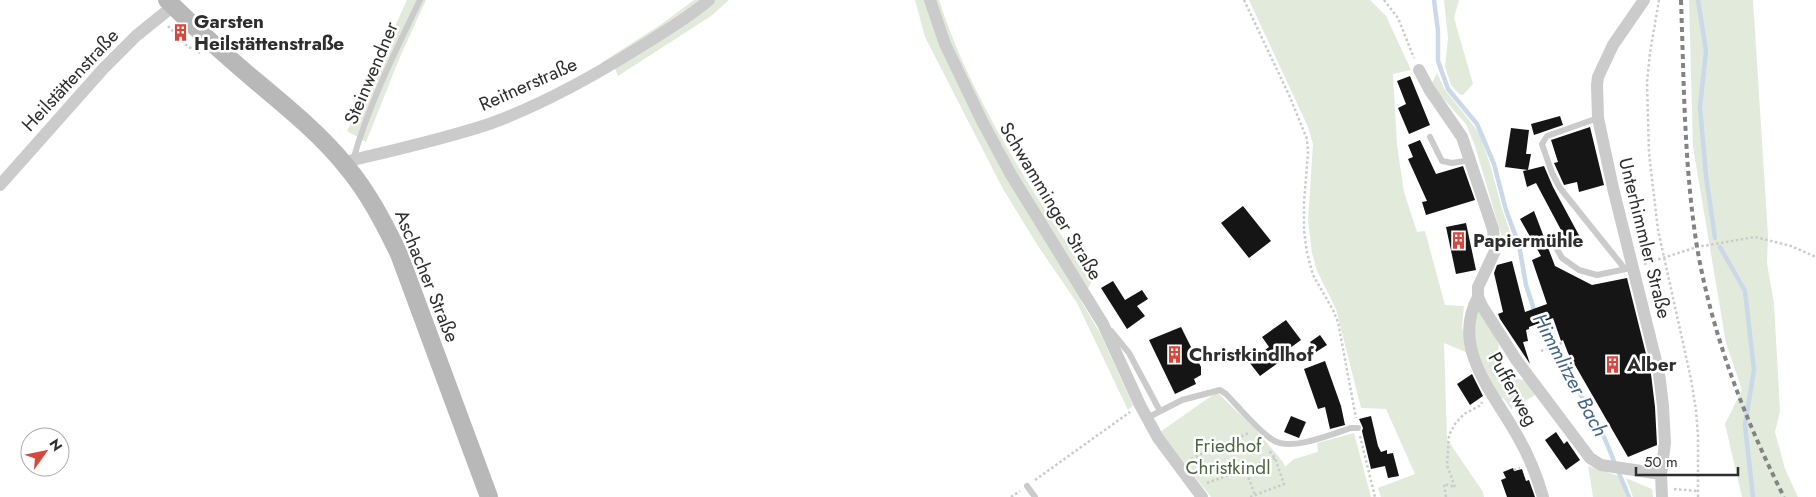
<svg xmlns="http://www.w3.org/2000/svg" width="1816" height="497" font-family="Jost,sans-serif">
<style>
.green{fill:#e2eadc}
.lines{fill:none;stroke-linecap:round;stroke-linejoin:round}
.stream{stroke:#cad8e8;stroke-width:4.5}
.building{fill:#151515}
.path{stroke:#cbcbcb;stroke-width:2.5;stroke-dasharray:2.5 2.5;stroke-linecap:butt}
.lane{stroke:#cbcbcb;stroke-width:6}
.street{stroke:#cbcbcb;stroke-width:12}
.secondary{stroke:#b8b8b8;stroke-width:18}
.rail{stroke:#838383;stroke-width:4;stroke-dasharray:5 4;stroke-linecap:butt}
.labels{text-anchor:middle;dominant-baseline:central;stroke-width:5;stroke-linejoin:round;paint-order:stroke}
.poi-label{font-size:19px;font-weight:bold;fill:#2e2e2e;stroke:#fff;text-anchor:start}
.street-label{font-size:19px;fill:#2e2e2e;stroke:#fff}
.park-label{font-size:19px;fill:#4b653f;stroke:#fff}
.water-label{font-size:20px;font-style:italic;fill:#426489;stroke:#fff}
</style>
<rect width="100%" height="100%" fill="#fff"/>
<!-- green -->
<path class="green" d="M 407,0 L 426,0 L 400,57 L 366,142 L 347,131 Z
M 694,0 L 729,0 L 711,16 L 618,76 L 615,69 L 601,63 L 663,23 Z
M 915,0 L 939,0 C 970,98 1035,196 1092,281 L 1081,301 L 1100,333 L 1133,405 L 1128,410 L 1077,303 L 1038,246 L 1003,189 L 925,37 Z
M 1249,0 L 1370,0 L 1386,16 L 1411,70 L 1393,74 L 1397,145 L 1404,192 L 1417,232 L 1425,231 L 1445,305 L 1464,306 L 1462,327 L 1468,353 L 1444,343 L 1447,439 L 1483,492 L 1484,497 L 1381,497 L 1378,488 L 1415,474 L 1386,409 L 1361,408 L 1336,309 L 1317,271 L 1312,253 L 1308,221 L 1313,144 L 1308,127 Z
M 1444,0 L 1459,0 L 1454,18 L 1473,84 L 1463,95 L 1459,94 L 1451,85 L 1445,67 L 1448,38 Z
M 1689,0 L 1753,0 L 1768,236 L 1767,263 L 1774,304 L 1780,411 L 1775,432 L 1785,469 L 1798,497 L 1742,497 L 1725,424 L 1742,390 L 1726,343 L 1693,147 Z
M 1437,73 L 1445,90 L 1474,126 L 1480,136 L 1490,164 L 1502,209 L 1516,249 L 1505,248 L 1475,146 L 1466,124 L 1431,85 Z
M 1477,309 C 1484,319 1494,331 1498,343 C 1500,346 1497,351 1499,354 C 1502,366 1513,380 1525,380 L 1535,395 L 1511,409 L 1504,399 L 1499,396 L 1478,361 L 1474,339 Z
M 1217,392 L 1256,430 L 1283,462 L 1285,467 L 1294,459 L 1318,452 L 1317,443 L 1354,433 L 1371,497 L 1211,497 L 1160,432 Z
M 1588,466 L 1619,476 L 1627,497 L 1593,497 Z
M 1626,478 L 1652,489 L 1653,497 L 1633,497 Z"/>
<g class="lines">
<!-- stream -->
<path class="stream" d="M 1434,0 L 1438,31 L 1438,61 L 1448,89 L 1477,124 L 1494,164 L 1506,210 L 1519,245 L 1526,285 L 1539,325 L 1556,358 L 1579,392 L 1604,437 L 1629,497
M 1698,0 L 1706,51 L 1700,107 L 1706,176 L 1715,238
M 1720,247 L 1745,291 L 1754,370 L 1745,425 L 1753,497"/>
</g>
<!-- building -->
<path class="building" d="M 1410,76 L 1430,125 L 1409,134 L 1398,108 L 1406,104 L 1397,81 Z
M 1560,116 L 1563,125 L 1534,135 L 1531,124 Z
M 1590,127 L 1604,185 L 1579,192 L 1577,182 L 1564,185 L 1554,163 L 1558,162 L 1551,140 Z
M 1511,128 L 1529,130 L 1526,154 L 1531,154 L 1528,170 L 1544,166 L 1553,187 L 1581,239 L 1569,245 L 1536,183 L 1527,187 L 1523,171 L 1528,170 L 1505,167 Z
M 1420,140 L 1436,174 L 1463,166 L 1475,200 L 1426,215 L 1422,202 L 1427,201 L 1408,159 L 1413,157 L 1408,145 Z
M 1243,206 L 1271,241 L 1249,258 L 1221,223 Z
M 1534,211 L 1555,266 L 1592,285 L 1627,278 L 1651,374 L 1655,407 L 1657,445 L 1628,457 L 1568,353 L 1563,340 L 1561,341 L 1553,318 L 1529,327 L 1529,329 L 1526,330 L 1528,341 L 1523,342 L 1530,364 L 1500,319 L 1498,314 L 1503,312 L 1494,273 L 1497,265 L 1512,261 L 1525,312 L 1547,304 L 1532,260 L 1541,256 L 1520,219 Z
M 1466,223 L 1476,270 L 1456,274 L 1446,227 Z
M 1113,281 L 1125,300 L 1142,290 L 1148,299 L 1137,306 L 1145,316 L 1127,329 L 1101,288 Z
M 1286,320 L 1301,340 L 1286,351 L 1289,355 L 1260,376 L 1249,362 L 1269,347 L 1262,337 Z
M 1181,327 L 1201,367 L 1201,375 L 1194,379 L 1196,384 L 1175,394 L 1149,340 Z
M 1320,335 L 1327,345 L 1316,352 L 1310,342 Z
M 1325,361 L 1341,406 L 1345,425 L 1330,429 L 1325,407 L 1318,409 L 1304,369 Z
M 1472,374 L 1483,396 L 1470,405 L 1457,384 Z
M 1291,416 L 1306,422 L 1299,438 L 1284,432 Z
M 1371,416 L 1378,446 L 1381,452 L 1387,450 L 1387,454 L 1393,453 L 1399,476 L 1388,478 L 1385,466 L 1371,469 L 1362,431 L 1363,428 L 1359,419 Z
M 1556,432 L 1564,444 L 1567,441 L 1580,460 L 1566,470 L 1545,440 Z
M 1513,468 L 1514,471 L 1522,469 L 1526,481 L 1529,480 L 1535,497 L 1507,497 L 1501,480 L 1506,478 L 1503,472 Z"/>
<g class="lines">
<!-- path -->
<path class="path" d="M 1244,0 L 1289,95 L 1307,139 L 1308,153 L 1304,202 L 1304,230 L 1307,253 L 1313,275 L 1333,310 L 1338,322 L 1356,418
M 1384,0 L 1398,18 L 1414,58
M 1659,0 L 1650,53 L 1647,82 L 1649,153 L 1658,230 L 1691,379 L 1696,410 L 1698,436 L 1698,497
M 168,26 L 187,46 L 200,53
M 1644,264 L 1697,247 L 1755,237 L 1791,246 L 1816,257
M 1541,351 L 1564,342
M 1360,436 L 1375,497
M 1191,459 C 1210,449 1229,442 1249,433
M 1245,468 L 1255,495
M 1514,470 L 1520,468
M 1035,480 L 1130,412
M 1207,483 L 1275,458
M 1455,487 L 1447,465 L 1449,435 L 1455,424 L 1464,414 L 1481,405 L 1482,402
M 1674,489 L 1697,491
M 1011,497 L 1020,491
M 1250,497 L 1284,484 L 1275,458 L 1268,449
M 1446,497 L 1444,484 L 1455,487"/>
<!-- lane -->
<path class="lane" d="M 1598,118 L 1547,136 L 1542,144 L 1552,173 L 1560,188 L 1625,269
M 1430,137 L 1442,161 L 1452,163 L 1471,160
M 353,160 C 369,104 395,52 420,0
M 1552,240 L 1562,258 L 1579,270 L 1597,275 L 1626,269
M 1111,331 L 1129,353 L 1160,411
M 1147,418 L 1182,400 L 1220,390 L 1226,394 C 1238,406 1259,432 1273,440 C 1291,452 1332,434 1351,428 L 1358,428
M 1027,486 L 1035,497"/>
<!-- street -->
<path class="street" d="M 930,0 L 945,44 L 982,121 L 1010,173 L 1103,324 L 1140,405 L 1158,438 L 1202,497
M 1644,0 L 1613,45 L 1598,77 L 1597,85 L 1598,118 L 1613,188 L 1659,373 L 1663,406 L 1665,443 L 1661,474 L 1662,497
M 1419,70 L 1429,89 L 1462,137 L 1493,229 L 1495,251 L 1478,287 L 1478,297 L 1482,306 L 1517,361 L 1590,458 L 1601,465 L 1661,474
M 346,165 L 353,160 C 399,149 444,139 489,124 C 542,105 592,77 640,47 C 664,32 688,18 709,0
M 0,185 L 103,69 L 136,36 L 173,6
M 1478,297 C 1450,349 1495,394 1518,437 C 1529,456 1537,476 1543,497"/>
<!-- secondary -->
<path class="secondary" d="M 167,0 C 196,29 226,56 257,82 C 288,108 320,134 346,166 C 368,192 384,223 399,254 L 489,497"/>
<!-- rail -->
<path class="rail" d="M 1681,0 C 1684,82 1684,165 1697,247 C 1712,334 1744,418 1784,497"/>
</g>
<!-- icons -->
<defs>
<symbol id="building-bare" viewBox="-9 -9 18 18"><path d="M-4-6H4V6H1V3H-1V6H-4ZM-2.5-4.3h1.7v1.8h-1.7ZM.8-4.3h1.7v1.8H.8ZM-2.5-1h1.7V.8h-1.7ZM.8-1h1.7V.8H.8Z" fill="#d6473e" stroke="#fff" stroke-width="2.5" paint-order="stroke"/></symbol>
</defs>
<g fill-rule="evenodd">
<use href="#building-bare" x="168" y="20" width="25" height="25"/>
<use href="#building-bare" x="1446" y="228" width="25" height="25"/>
<use href="#building-bare" x="1162" y="342" width="25" height="25"/>
<use href="#building-bare" x="1600" y="352" width="25" height="25"/>
</g>
<g class="labels">
<!-- poi labels -->
<g class="poi-label">
<text x="194" y="21">Garsten<tspan x="194" dy="22">Heilstättenstraße</tspan></text>
<text x="1473" y="240">Papiermühle</text>
<text x="1189" y="354">Christkindlhof</text>
<text x="1627" y="364">Alber</text>
</g>
<!-- street labels -->
<g class="street-label">
<text transform="translate(371 73) rotate(-67)">Steinwendner</text>
<text transform="translate(70 80) rotate(-47)">Heilstättenstraße</text>
<text transform="translate(528 84) rotate(-24)">Reitnerstraße</text>
<text transform="translate(1051 201) rotate(59)">Schwamminger Straße</text>
<text transform="translate(1645 238) rotate(76)">Unterhimmler Straße</text>
<text transform="translate(427 276) rotate(68)">Aschacher Straße</text>
<text transform="translate(1513 389) rotate(61)">Pufferweg</text>
</g>
<!-- park labels -->
<g class="park-label">
<text x="1228" y="445">Friedhof<tspan x="1228" dy="22">Christkindl</tspan></text>
</g>
<!-- water labels -->
<g class="water-label">
<text transform="translate(1570 375) rotate(62)">Himmlitzer Bach</text>
</g>
</g>
<!-- north arrow -->
<g transform="translate(45 452) rotate(57)"><circle r="24" fill="#ffffff" stroke="#ababab"/>
<path d="M0-4L9 19L0 12L-9 19Z" fill="#d6473e"/>
<text y="-8" font-size="14" font-weight="bold" text-anchor="middle" fill="#2e2e2e">N</text>
</g>
<!-- scale -->
<path d="M1636 467v8h102v-8" fill="none" stroke="#2e2e2e" stroke-width="2.5"/>
<text x="1644" y="467" font-size="15" fill="#2e2e2e" stroke="#ffffff" stroke-width="4" paint-order="stroke">50 m</text>
</svg>
